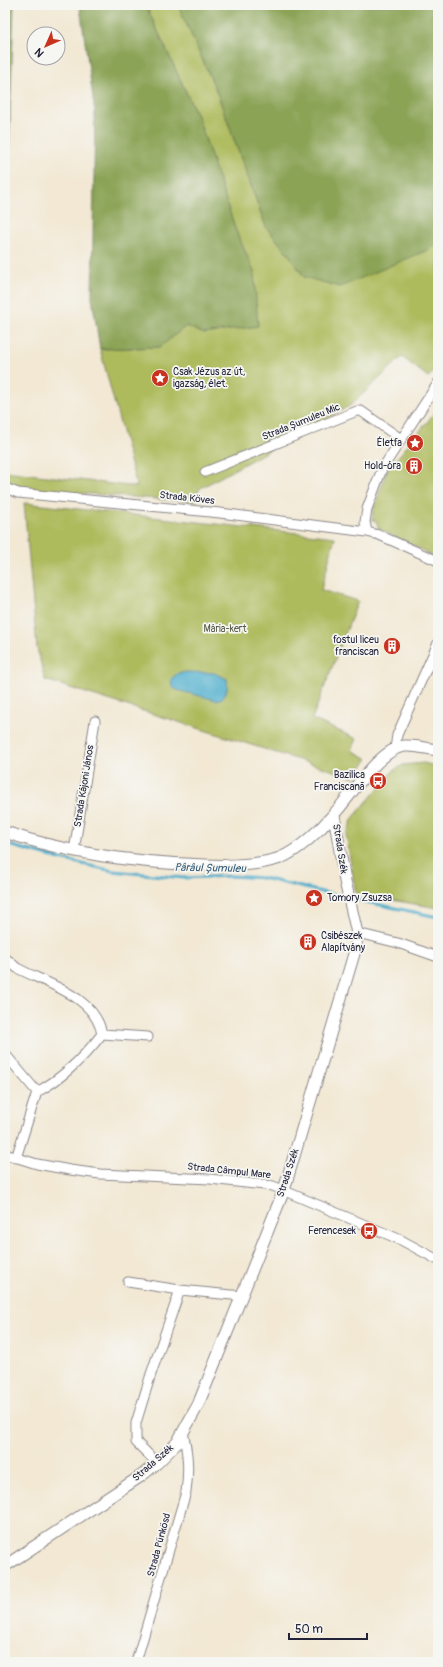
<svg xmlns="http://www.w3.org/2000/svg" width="443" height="1667" font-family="Pangolin,sans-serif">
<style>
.green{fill:#aebb5d;stroke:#686e4c}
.forest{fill:#8aa354;stroke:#566248}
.water{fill:#4fafce;stroke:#386884}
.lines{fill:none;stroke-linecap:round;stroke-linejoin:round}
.stream{stroke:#4fafce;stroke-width:3}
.minor-casing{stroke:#8a8587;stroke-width:11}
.tertiary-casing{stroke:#8a8587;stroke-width:13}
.minor{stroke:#fff;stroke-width:9}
.tertiary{stroke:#fff;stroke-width:11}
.labels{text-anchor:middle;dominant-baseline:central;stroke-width:3.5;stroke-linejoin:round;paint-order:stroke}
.poi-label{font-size:10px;fill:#22223b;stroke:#f6f6f2;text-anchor:end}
.street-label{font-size:10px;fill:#22223b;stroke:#f6f6f2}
.park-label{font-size:10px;fill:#535847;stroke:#f6f6f2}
.water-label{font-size:11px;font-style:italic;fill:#345a76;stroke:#f6f6f2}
</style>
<rect width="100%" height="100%" fill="#f6f6f2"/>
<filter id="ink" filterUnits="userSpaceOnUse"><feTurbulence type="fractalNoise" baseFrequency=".025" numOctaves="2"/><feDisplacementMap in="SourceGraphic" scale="8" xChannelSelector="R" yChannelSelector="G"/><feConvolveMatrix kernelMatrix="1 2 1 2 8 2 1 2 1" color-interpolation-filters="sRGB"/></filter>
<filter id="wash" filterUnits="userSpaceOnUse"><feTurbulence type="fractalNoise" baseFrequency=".012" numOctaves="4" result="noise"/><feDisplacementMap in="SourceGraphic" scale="16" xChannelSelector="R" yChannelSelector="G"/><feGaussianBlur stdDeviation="0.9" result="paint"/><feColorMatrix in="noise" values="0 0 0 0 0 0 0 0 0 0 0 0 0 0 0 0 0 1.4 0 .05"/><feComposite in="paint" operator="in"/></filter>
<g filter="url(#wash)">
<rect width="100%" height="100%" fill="#f2e8d3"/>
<!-- green -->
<path class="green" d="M 151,5 L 178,5 L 216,90 L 266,227 L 290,256 L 304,277 L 312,278 L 430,249 L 438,242 L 438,368 L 428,377 L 402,357 L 351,405 L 199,489 L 197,502 L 24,489 L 5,481 L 5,471 L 137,487 L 100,349 L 160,347 L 186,326 L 204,334 L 254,271 L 236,231 L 199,120 L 148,10 Z
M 438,409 L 438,558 L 379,529 L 376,521 L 372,520 L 374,508 L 387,470 Z
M 24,503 L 335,537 L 321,590 L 358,601 L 312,719 L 357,739 L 352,750 L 368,759 L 353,777 L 45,680 L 37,648 Z
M 424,763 L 438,767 L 438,908 L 356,894 L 346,835 L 353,818 L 393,771 L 403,765 Z"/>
<!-- forest -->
<path class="forest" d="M 5,5 L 14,5 L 5,268 Z
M 75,5 L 151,5 L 148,10 L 199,120 L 236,231 L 254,271 L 258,326 L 204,334 L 186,326 L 160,347 L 100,349 L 92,298 L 95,112 L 80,7 Z
M 178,5 L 438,5 L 438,242 L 430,249 L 340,287 L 304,277 L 290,256 L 266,227 L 216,90 Z"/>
<!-- water -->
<path class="water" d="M 188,672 L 214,673 L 227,679 C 228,688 227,699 216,700 L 177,690 L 172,687 L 171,679 L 178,673 Z"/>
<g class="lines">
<!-- stream -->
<path class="stream" d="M 5,844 L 56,858 L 113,871 L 184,878 L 231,876 L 263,878 L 347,898
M 352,899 L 438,917"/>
</g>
</g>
<g filter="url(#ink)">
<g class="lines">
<defs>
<path id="minor" d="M 438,383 L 382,469 L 367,509 L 365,522 L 367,532 L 379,535 L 438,561
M 205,472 L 357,411 L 361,411 L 401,439
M 5,488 L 18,493 L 220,513 L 367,532
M 395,749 L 397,735 L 438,643
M 74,851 L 95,721
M 357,933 L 398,943 L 438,957
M 5,958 C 10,961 13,965 17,968 C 47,984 95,996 102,1034 C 84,1057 63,1078 37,1092 L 16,1158
M 102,1034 L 148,1037
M 5,1054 L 37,1092
M 5,1154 L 37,1164 L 70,1170 L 100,1174 L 210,1179 L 273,1186 L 401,1240 L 438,1260
M 128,1282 L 180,1290
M 157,1463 L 136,1442 L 136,1423 L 151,1374 L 180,1290 L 242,1296
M 136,1662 L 186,1492 C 189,1470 188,1454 183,1432"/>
<path id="tertiary" d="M 5,832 C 69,854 137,863 205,865 C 229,866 257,866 280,858 C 298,851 321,829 334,814 C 350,797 380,748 405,746 C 415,745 428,749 438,750
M 5,1566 L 141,1476 L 157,1463 L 177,1443 L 198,1405 L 284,1190 L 356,947 L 357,933 L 345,881 L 334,815"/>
</defs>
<!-- minor casing -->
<use href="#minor" class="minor-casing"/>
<!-- tertiary casing -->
<use href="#tertiary" class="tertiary-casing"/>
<!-- minor -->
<use href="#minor" class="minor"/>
<!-- tertiary -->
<use href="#tertiary" class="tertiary"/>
</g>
</g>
<!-- icons -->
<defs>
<symbol id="sight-disc" viewBox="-11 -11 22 22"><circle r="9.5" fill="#c8321e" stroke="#f6f6f2"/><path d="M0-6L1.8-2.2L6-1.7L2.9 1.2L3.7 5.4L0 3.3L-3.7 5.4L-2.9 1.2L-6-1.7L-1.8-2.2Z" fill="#fff"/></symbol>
<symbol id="building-disc" viewBox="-11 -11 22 22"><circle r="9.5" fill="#c8321e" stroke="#f6f6f2"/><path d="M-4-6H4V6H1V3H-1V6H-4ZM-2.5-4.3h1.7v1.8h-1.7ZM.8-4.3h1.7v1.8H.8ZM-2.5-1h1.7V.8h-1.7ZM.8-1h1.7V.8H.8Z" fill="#fff"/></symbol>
<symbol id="bus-disc" viewBox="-11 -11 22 22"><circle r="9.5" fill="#c8321e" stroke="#f6f6f2"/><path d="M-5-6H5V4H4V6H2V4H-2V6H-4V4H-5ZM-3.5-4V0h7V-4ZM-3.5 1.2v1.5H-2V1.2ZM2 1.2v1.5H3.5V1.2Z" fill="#fff"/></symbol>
</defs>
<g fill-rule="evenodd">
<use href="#sight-disc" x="150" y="368" width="20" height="20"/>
<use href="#sight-disc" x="405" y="433" width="20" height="20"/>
<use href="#building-disc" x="404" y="456" width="20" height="20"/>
<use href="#building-disc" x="382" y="636" width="20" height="20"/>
<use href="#bus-disc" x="368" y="771" width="20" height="20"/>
<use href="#sight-disc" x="304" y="888" width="20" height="20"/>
<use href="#building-disc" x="298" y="932" width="20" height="20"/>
<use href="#bus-disc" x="359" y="1221" width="20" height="20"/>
</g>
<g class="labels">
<!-- poi labels -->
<g class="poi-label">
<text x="173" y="372" text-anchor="start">Csak Jézus az út,<tspan x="173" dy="12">igazság, élet.</tspan></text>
<text x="402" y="443">Életfa</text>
<text x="401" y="466">Hold-óra</text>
<text x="379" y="640">fostul liceu<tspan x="379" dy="12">franciscan</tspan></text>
<text x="365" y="775">Bazilica<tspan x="365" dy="12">Franciscană</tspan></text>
<text x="327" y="898" text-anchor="start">Tomory Zsuzsa</text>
<text x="321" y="936" text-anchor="start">Csibészek<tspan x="321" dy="12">Alapítvány</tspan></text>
<text x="356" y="1231">Ferencesek</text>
</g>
<!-- street labels -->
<g class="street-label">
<text transform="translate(301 422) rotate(-22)">Strada Șumuleu Mic</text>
<text transform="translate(187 498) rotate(6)">Strada Köves</text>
<text transform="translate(84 786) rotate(-81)">Strada Kájoni János</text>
<text transform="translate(340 849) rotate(81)">Strada Szék</text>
<text transform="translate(229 1171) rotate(6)">Strada Câmpul Mare</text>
<text transform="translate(288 1173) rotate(-72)">Strada Szék</text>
<text transform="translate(153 1463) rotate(-41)">Strada Szék</text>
<text transform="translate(159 1545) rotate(-75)">Strada Pünkösd</text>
</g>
<!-- park labels -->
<g class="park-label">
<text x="225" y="629">Mária-kert</text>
</g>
<!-- water labels -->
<g class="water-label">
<text transform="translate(210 868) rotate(1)">Pârâul Șumuleu</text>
</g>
</g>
<!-- margin -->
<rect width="443" height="1667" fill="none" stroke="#f6f6f2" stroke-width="20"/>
<!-- north arrow -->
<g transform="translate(46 46) rotate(225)"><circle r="19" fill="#f6f6f2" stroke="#a1a1a9"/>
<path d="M0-3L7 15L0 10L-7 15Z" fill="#c8321e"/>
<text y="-6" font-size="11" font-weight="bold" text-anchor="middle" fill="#22223b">N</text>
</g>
<!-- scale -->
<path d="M289 1633v6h78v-6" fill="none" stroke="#22223b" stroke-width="2"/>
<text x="295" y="1633" font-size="12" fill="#22223b" stroke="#f6f6f2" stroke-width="3" paint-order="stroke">50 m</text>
</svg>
